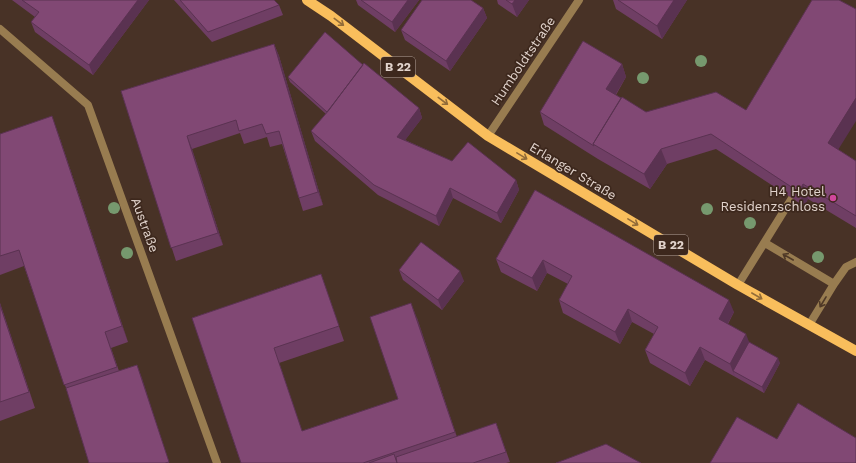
<svg xmlns="http://www.w3.org/2000/svg" width="856" height="463" font-family="'Work Sans',sans-serif">
<style>
.lines{fill:none;stroke-linecap:round;stroke-linejoin:round}
.service{stroke:#987c50;stroke-width:8}
.minor{stroke:#987c50;stroke-width:8}
.primary{stroke:#f9be5c;stroke-width:10}
.tree{fill:#76996e}
.wall{fill:#6f3e64}
.shaded-wall{fill:#5a3251}
.building{fill:#814874;stroke:#5a3251}
.oneway{stroke:#926c39}
.oneway2{stroke:#4f3927}
.hotel-dot{fill:#d1479c;stroke:#3d281d;stroke-width:1.5}
.labels{text-anchor:middle;dominant-baseline:central;stroke-width:3.5;stroke-linejoin:round;paint-order:stroke}
.shield{fill:#3d281d;stroke:#b0a098;stroke-width:1}
.shield-label{font-size:12px;font-weight:bold;fill:#e1d3cc}
.street-label{font-size:13px;fill:#e1d3cc;stroke:#3d281d}
.poi-label{font-size:13px;fill:#e1d3cc;stroke:#3d281d;text-anchor:end}
</style>
<rect width="100%" height="100%" fill="#483226"/>
<g class="lines">
<!-- service -->
<path class="service" d="M 765,243 L 834,284
M 738,285 L 792,198
M 809,325 L 834,284 L 846,267 L 856,262"/>
<!-- minor -->
<path class="minor" d="M 0,29 L 88,105 L 217,463
M 488,136 L 579,0"/>
<!-- primary -->
<path class="primary" d="M 307,0 L 331,16 L 488,136 L 738,285 L 856,351"/>
</g>
<!-- trees -->
<g class="tree">
<circle cx="701" cy="61" r="6"/>
<circle cx="643" cy="78" r="6"/>
<circle cx="114" cy="208" r="6"/>
<circle cx="707" cy="209" r="6"/>
<circle cx="750" cy="223" r="6"/>
<circle cx="127" cy="253" r="6"/>
<circle cx="818" cy="257" r="6"/>
</g>
<!-- wall -->
<path class="wall" d="M 12,0 L 149,0 L 93,75 L 35,32 L 31,22 L 35,17 Z
M 174,0 L 274,0 L 279,5 L 283,15 L 212,42 Z
M 356,0 L 419,0 L 395,32 L 358,5 Z
M 497,0 L 529,0 L 517,17 L 498,4 Z
M 613,0 L 687,0 L 662,39 L 616,9 Z
M 483,8 L 487,18 L 450,71 L 405,40 L 401,30 Z
M 274,44 L 279,56 L 323,205 L 303,211 L 299,198 L 282,144 L 270,147 L 267,137 L 244,144 L 240,133 L 192,149 L 223,245 L 176,261 L 121,91 Z
M 622,64 L 626,77 L 616,95 L 646,112 L 746,110 L 839,150 L 856,161 L 856,228 L 808,199 L 804,206 L 716,149 L 667,164 L 650,189 L 598,159 L 544,125 L 540,112 Z
M 363,65 L 419,108 L 422,118 L 405,140 L 452,161 L 516,180 L 519,190 L 501,223 L 453,198 L 439,226 L 378,195 L 315,141 L 311,131 L 326,114 L 290,82 L 288,77 Z
M 58,133 L 128,342 L 111,348 L 119,371 L 137,365 L 169,463 L 89,463 L 66,388 L 24,266 L 0,275 L 0,134 Z
M 535,190 L 734,312 L 728,324 L 749,342 L 780,363 L 764,393 L 705,360 L 690,386 L 650,363 L 645,350 L 654,334 L 632,322 L 620,344 L 563,313 L 559,300 L 568,284 L 547,273 L 537,291 L 501,272 L 496,259 Z
M 399,270 L 464,281 L 442,310 L 403,280 Z
M 321,274 L 344,341 L 279,363 L 302,431 L 398,399 L 417,318 L 457,437 L 496,423 L 510,462 L 506,463 L 241,463 L 192,318 Z
M 0,303 L 35,408 L 0,421 Z"/>
<!-- shaded-wall -->
<path class="shaded-wall" d="M 138,0 L 149,0 L 93,75 L 89,65 Z
M 408,0 L 419,0 L 395,32 L 392,22 Z
M 515,0 L 529,0 L 517,17 L 512,4 Z
M 674,0 L 687,0 L 662,39 L 657,26 Z
M 483,8 L 487,18 L 450,71 L 446,61 Z
M 274,44 L 279,56 L 323,205 L 318,192 Z
M 622,64 L 626,77 L 611,102 L 606,89 Z
M 856,98 L 856,121 L 833,158 L 828,143 Z
M 419,108 L 422,118 L 400,147 L 397,137 Z
M 52,116 L 58,133 L 128,342 L 122,326 Z
M 187,136 L 192,149 L 223,245 L 218,233 Z
M 661,149 L 667,164 L 650,189 L 644,174 Z
M 516,180 L 519,190 L 501,223 L 497,213 Z
M 803,184 L 808,199 L 804,206 L 799,192 Z
M 450,188 L 453,198 L 439,226 L 436,216 Z
M 543,260 L 547,273 L 537,291 L 532,278 Z
M 460,271 L 464,281 L 442,310 L 438,300 Z
M 729,300 L 734,312 L 723,332 L 719,319 Z
M 0,303 L 35,408 L 0,305 Z
M 411,303 L 417,318 L 460,446 L 455,432 Z
M 628,309 L 632,322 L 620,344 L 615,332 Z
M 746,334 L 751,347 L 733,371 L 735,377 L 730,364 Z
M 700,347 L 705,360 L 690,386 L 685,373 Z
M 778,358 L 780,363 L 764,393 L 762,387 Z
M 137,365 L 142,378 L 169,463 Z"/>
<!-- building -->
<path class="building" d="M 22,0 L 138,0 L 89,65 L 31,22 L 39,12 Z
M 180,0 L 274,0 L 279,5 L 208,32 Z
M 361,0 L 408,0 L 392,22 Z
M 422,0 L 471,0 L 483,8 L 446,61 L 401,30 Z
M 506,0 L 515,0 L 512,4 Z
M 618,0 L 674,0 L 657,26 Z
M 812,0 L 839,0 L 856,9 L 856,98 L 828,143 L 856,161 L 856,216 L 803,184 L 799,192 L 711,134 L 661,149 L 644,174 L 593,144 L 622,97 L 646,112 L 716,92 L 746,110 Z
M 325,32 L 363,65 L 327,112 L 288,77 Z
M 583,41 L 622,64 L 606,89 L 621,98 L 593,144 L 594,146 L 540,112 Z
M 274,44 L 318,192 L 299,198 L 279,131 L 266,134 L 262,124 L 239,131 L 236,120 L 187,136 L 218,233 L 171,248 L 121,91 Z
M 364,63 L 419,108 L 397,137 L 452,161 L 468,142 L 516,180 L 497,213 L 450,188 L 436,216 L 374,185 L 311,131 L 329,110 Z
M 52,116 L 122,326 L 105,332 L 117,367 L 64,385 L 19,250 L 0,256 L 0,134 Z
M 535,190 L 729,300 L 719,319 L 746,334 L 730,364 L 700,347 L 685,373 L 645,350 L 658,327 L 628,309 L 615,332 L 559,300 L 572,276 L 543,260 L 532,278 L 496,259 Z
M 421,242 L 460,271 L 438,300 L 399,270 Z
M 321,274 L 339,326 L 274,348 L 302,431 L 398,399 L 370,317 L 411,303 L 455,432 L 363,463 L 241,463 L 192,318 Z
M 0,305 L 29,392 L 0,402 Z
M 749,342 L 778,358 L 762,387 L 733,371 Z
M 137,365 L 169,462 L 165,463 L 89,463 L 66,388 Z
M 798,403 L 856,438 L 856,463 L 710,463 L 737,417 L 777,439 Z
M 496,423 L 506,452 L 473,463 L 397,463 L 396,457 Z
M 606,444 L 641,463 L 556,463 Z
M 394,454 L 397,463 L 369,463 Z"/>
<!-- one-way arrows -->
<defs><path id="oneway-shaft" d="M-6 0H5M1.5-3L5.5 0L1.5 3" fill="none" stroke-width="1.6" stroke-linecap="round" stroke-linejoin="round"/></defs>
<g class="oneway">
<use href="#oneway-shaft" transform="translate(339 22) rotate(37)"/>
<use href="#oneway-shaft" transform="translate(443 101) rotate(37)"/>
<use href="#oneway-shaft" transform="translate(522 156) rotate(31)"/>
<use href="#oneway-shaft" transform="translate(633 222) rotate(31)"/>
<use href="#oneway-shaft" transform="translate(757 296) rotate(30)"/>
</g>
<g class="oneway2">
<use href="#oneway-shaft" transform="translate(788 257) rotate(-150)"/>
<use href="#oneway-shaft" transform="translate(823 302) rotate(121)"/>
</g>
<!-- markers -->
<circle class="hotel-dot" cx="833" cy="198" r="4"/>
<g class="labels">
<!-- shield labels -->
<g class="shield">
<rect x="381" y="57" width="34" height="20" rx="3"/>
<rect x="654" y="235" width="34" height="20" rx="3"/>
</g>
<g class="shield-label">
<text x="398" y="67">B 22</text>
<text x="671" y="245">B 22</text>
</g>
<!-- street labels -->
<g class="street-label">
<text transform="translate(523 61) rotate(-56)">Humboldtstraße</text>
<text transform="translate(573 171) rotate(31)">Erlanger Straße</text>
<text transform="translate(145 225) rotate(70)">Austraße</text>
</g>
<!-- poi labels -->
<g class="poi-label">
<text x="825" y="191">H4 Hotel<tspan x="825" dy="15">Residenzschloss</tspan></text>
</g>
</g>
</svg>
